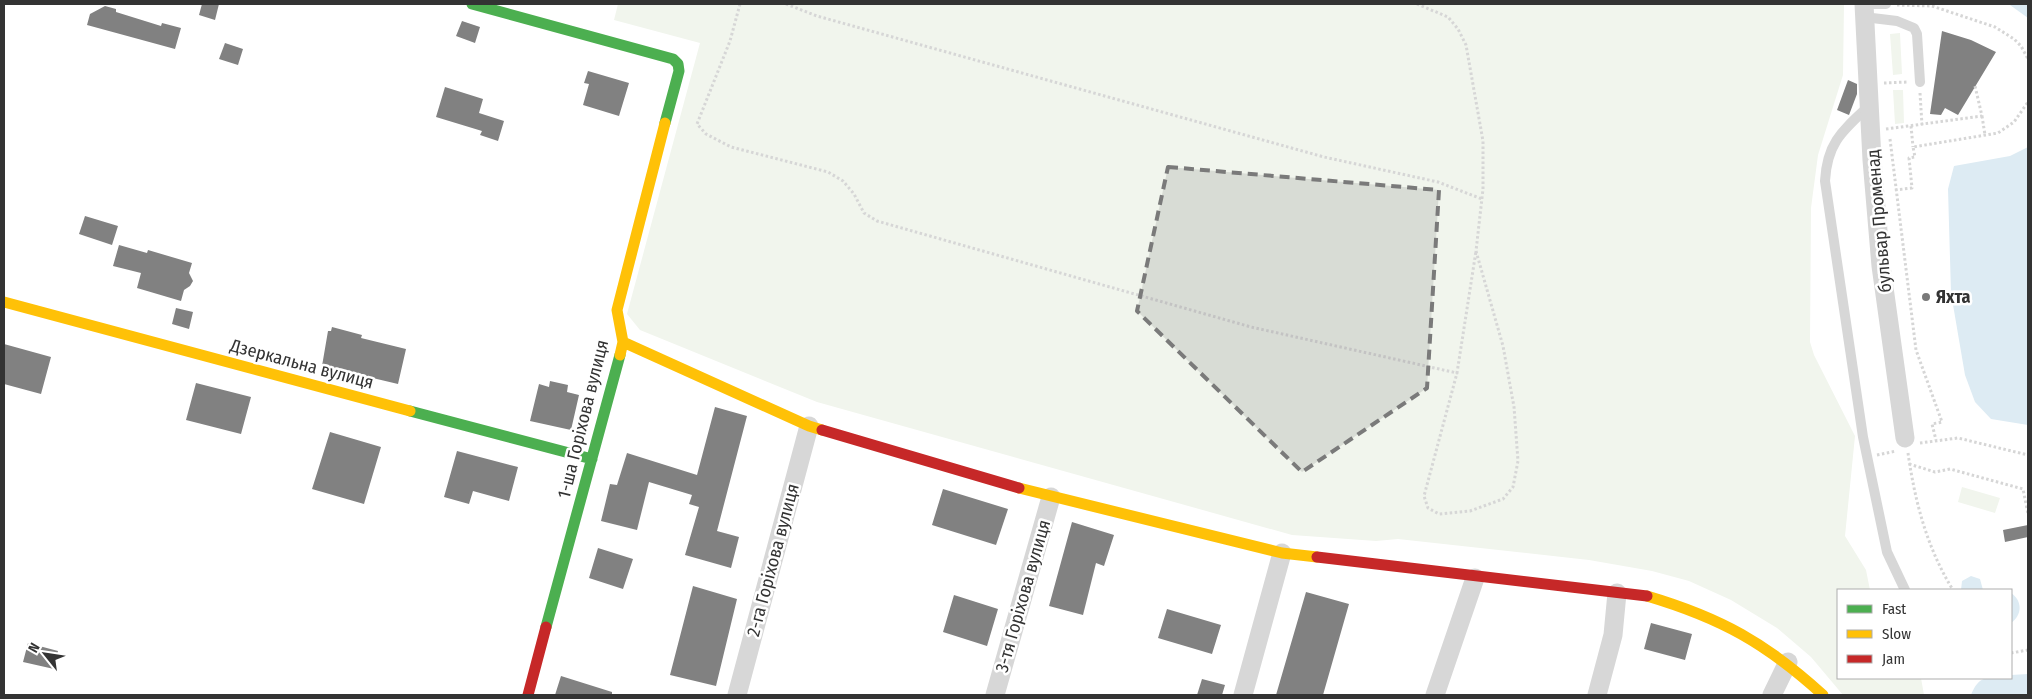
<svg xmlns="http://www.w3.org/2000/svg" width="2032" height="699" font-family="'Fira Sans Condensed',sans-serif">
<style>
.green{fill:#f1f5ed}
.water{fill:#ddebf3}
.building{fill:#818181}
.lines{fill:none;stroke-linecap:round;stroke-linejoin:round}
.path{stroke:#d6d6d6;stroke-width:3;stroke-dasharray:2.5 2.5;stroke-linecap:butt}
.lane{stroke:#d7d7d7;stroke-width:10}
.street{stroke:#d7d7d7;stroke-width:19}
.fast{stroke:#4caf50;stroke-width:11}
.slow{stroke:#ffc107;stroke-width:11}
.jam{stroke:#c62828;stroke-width:11}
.marked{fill:#7a7a7a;fill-opacity:0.2;stroke:#7a7a7a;stroke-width:4;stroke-dasharray:10 6;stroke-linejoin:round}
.poi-dot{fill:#7a7a7a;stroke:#fff;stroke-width:2}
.labels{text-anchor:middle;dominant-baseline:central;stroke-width:5;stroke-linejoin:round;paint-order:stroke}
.street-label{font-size:18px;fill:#333;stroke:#fff}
.poi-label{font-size:18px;font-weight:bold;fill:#333;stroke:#fff;text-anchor:start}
</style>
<rect width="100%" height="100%" fill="#fff"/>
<!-- green -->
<path class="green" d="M 618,4 L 1844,4 L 1843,75 L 1818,155 L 1811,208 L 1810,342 L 1814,355 L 1855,436 L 1845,536 L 1866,570 L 1870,590 L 1838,590 L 1838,678 L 1921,678 L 1924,695 L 1843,695 L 1811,657 L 1777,628 L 1731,600 L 1689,581 L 1652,571 L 1589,560 L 1398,539 L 1376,541 L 1292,535 L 817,402 L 640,330 L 627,314 L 700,43 L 614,20 Z
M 1900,33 L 1902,74 L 1893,75 L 1890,34 Z
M 1893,90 L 1903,90 L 1904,123 L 1895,124 Z
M 1962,487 L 2000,498 L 1995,513 L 1958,502 Z"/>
<!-- water -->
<path class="water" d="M 2007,4 L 2028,4 L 2028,18 L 2010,5 Z
M 2028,147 L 2028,425 L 1991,419 L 1975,402 L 1965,375 L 1951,293 L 1948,189 L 1954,166 L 2010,156 Z
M 1971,576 L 1980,579 L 1983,590 L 1961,590 L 1962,581 Z
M 2011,593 C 2023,601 2022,615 2011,623 Z
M 2028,674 L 2028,695 L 1971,695 C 1980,673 1989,678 2011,678 L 2011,675 Z"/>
<!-- building -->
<path class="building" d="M 202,4 L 219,4 L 215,20 L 199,15 Z
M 105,6 L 116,9 L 116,12 L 161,26 L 162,23 L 181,28 L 175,49 L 87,25 L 90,14 Z
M 462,21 L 480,27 L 475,43 L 456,36 Z
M 1942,31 L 1971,40 L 1996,52 L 1958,115 L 1945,108 L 1941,115 L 1930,114 Z
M 225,43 L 243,49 L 238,65 L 219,59 Z
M 588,71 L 629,83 L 619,116 L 583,105 L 589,84 L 584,83 Z
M 1848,80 L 1857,84 L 1857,94 L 1849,115 L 1837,110 Z
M 445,87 L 483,99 L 479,113 L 504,121 L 498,141 L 480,135 L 482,131 L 436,117 Z
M 85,216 L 118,226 L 112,245 L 79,234 Z
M 119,245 L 147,253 L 148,250 L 192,263 L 189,273 L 193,281 L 190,286 L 184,290 L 181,301 L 137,288 L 141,273 L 113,266 Z
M 176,308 L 193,312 L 189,329 L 172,324 Z
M 332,327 L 362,335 L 361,338 L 406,349 L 398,384 L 322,366 L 328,331 L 331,331 Z
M 4,344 L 51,357 L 41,394 L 4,384 Z
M 550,381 L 568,385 L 567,392 L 579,395 L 571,430 L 530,421 L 539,384 L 549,387 Z
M 196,383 L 251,397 L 241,434 L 186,420 Z
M 715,407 L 747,416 L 717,531 L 739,537 L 731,568 L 685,555 L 699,507 L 689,504 L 692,495 L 649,482 L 637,530 L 601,521 L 610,484 L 617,485 L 627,453 L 697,475 Z
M 330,432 L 381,447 L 364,504 L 312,489 Z
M 457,451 L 518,467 L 509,501 L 473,491 L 469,504 L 444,497 Z
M 943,489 L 1008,509 L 996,545 L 932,525 Z
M 1072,522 L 1114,535 L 1104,566 L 1096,563 L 1083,615 L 1049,606 Z
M 2028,525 L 2028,537 L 2005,542 L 2003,530 Z
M 598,548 L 633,559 L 623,589 L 589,578 Z
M 693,586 L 737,599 L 716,686 L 670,675 Z
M 1306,592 L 1349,604 L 1323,695 L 1276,695 Z
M 954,595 L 998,609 L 987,646 L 943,632 Z
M 1167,609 L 1221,625 L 1212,654 L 1158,638 Z
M 1651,623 L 1692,634 L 1685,660 L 1644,649 Z
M 28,643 L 58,651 L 54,669 L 23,662 Z
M 561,676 L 612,692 L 612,695 L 555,695 Z
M 1202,679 L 1225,685 L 1222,695 L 1197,695 Z"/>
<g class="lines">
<!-- path -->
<path class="path" d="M 740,4 L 730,41 L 697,124 L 706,134 L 731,147 L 828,172 L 843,181 L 854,194 L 864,213 L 877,221 L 1251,327 L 1457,373 L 1476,251
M 786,4 L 817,16 L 1324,157 L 1438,182 L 1482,199
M 1417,4 L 1448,17 L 1458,29 L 1466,45 L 1483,141 L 1483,189 L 1476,251 L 1503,346 L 1514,407 L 1518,461 L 1513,487 L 1503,499 L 1470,511 L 1439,514 L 1428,508 L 1424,496 L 1457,373
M 1897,5 L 1932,6 L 1995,27 L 2014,39 L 2021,46 L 2028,59
M 1884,83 L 1907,82
M 1920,93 L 1922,125
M 1982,116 L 1985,135
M 1911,126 L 1913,147
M 1886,129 L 1982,116 L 1975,86
M 1890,139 L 1916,350 L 1942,422 L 1932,424 L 1936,440
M 1895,190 L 1912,188 L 1909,158 L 1915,157 L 1913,147 L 1998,133 L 2014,122 L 2028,102
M 1920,443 L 1958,438 L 2028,455
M 1908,453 C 1915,502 1927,548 1953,590
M 1877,455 L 1896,451
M 1909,464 L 1935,472 L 1950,469 L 2023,489 L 2028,514
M 2011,653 L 2028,650"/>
<!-- lane -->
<path class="lane" d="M 1870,4 L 1886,4
M 1864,17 L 1897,21 L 1914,28 L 1917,34 L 1920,82
M 1869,106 C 1842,131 1827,143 1825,181 L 1863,437 L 1887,552 L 1905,590"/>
<!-- street -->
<path class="street" d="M 1864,4 L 1872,160 L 1881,266 L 1905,438
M 737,695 L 809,426
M 995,695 L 1051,497
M 1243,695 L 1282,553
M 1435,695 L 1475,578
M 1597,695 L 1613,635 L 1617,593
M 1772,695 L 1788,662"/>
<!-- fast -->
<path class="fast" d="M 472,4 L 673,59 L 678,64 L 679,71 L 665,123
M 410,411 L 592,459
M 546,627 L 620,355"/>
<!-- slow -->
<path class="slow" d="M 4,302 L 410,411
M 623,342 L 809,426 L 822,430
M 620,355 L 623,342 L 617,310 L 665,123
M 1019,488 L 1282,553 L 1317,557
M 1647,596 C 1721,618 1766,643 1823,695"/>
<!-- jam -->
<path class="jam" d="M 822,430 L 1019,488
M 1317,557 L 1647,596
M 528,695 L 546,627"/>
</g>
<!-- marked area -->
<path class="marked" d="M 1168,167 L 1439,190 L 1427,388 L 1302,472 L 1137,311 Z"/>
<!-- markers -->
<circle class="poi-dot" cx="1926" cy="297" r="5"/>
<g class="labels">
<!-- street labels -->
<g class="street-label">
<text transform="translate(1879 221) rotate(-95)">бульвар Променад</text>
<text transform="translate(302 364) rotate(15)">Дзеркальна вулиця</text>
<text transform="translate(583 419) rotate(-76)">1-ша Горіхова вулиця</text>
<text transform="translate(773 560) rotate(-75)">2-га Горіхова вулиця</text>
<text transform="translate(1023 596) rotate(-74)">3-тя Горіхова вулиця</text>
</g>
<!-- poi labels -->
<g class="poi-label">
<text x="1936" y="297">Яхта</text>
</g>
</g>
<!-- border -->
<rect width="2032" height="699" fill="none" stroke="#333333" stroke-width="10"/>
<!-- legend -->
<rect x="1837" y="589" width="175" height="90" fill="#ffffff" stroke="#adadad"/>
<rect x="1847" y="605" width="25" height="8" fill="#4caf50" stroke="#adadad"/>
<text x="1882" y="614" font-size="15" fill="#333333">Fast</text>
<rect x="1847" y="630" width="25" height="8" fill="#ffc107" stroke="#adadad"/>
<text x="1882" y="639" font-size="15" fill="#333333">Slow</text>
<rect x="1847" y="655" width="25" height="8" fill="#c62828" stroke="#adadad"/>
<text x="1882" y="664" font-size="15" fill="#333333">Jam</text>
<!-- north arrow -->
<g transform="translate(45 654) rotate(300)" stroke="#ffffff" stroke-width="4" paint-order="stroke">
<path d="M0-4L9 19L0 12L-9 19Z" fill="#333333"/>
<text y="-8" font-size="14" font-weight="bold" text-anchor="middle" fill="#333333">N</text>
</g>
</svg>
